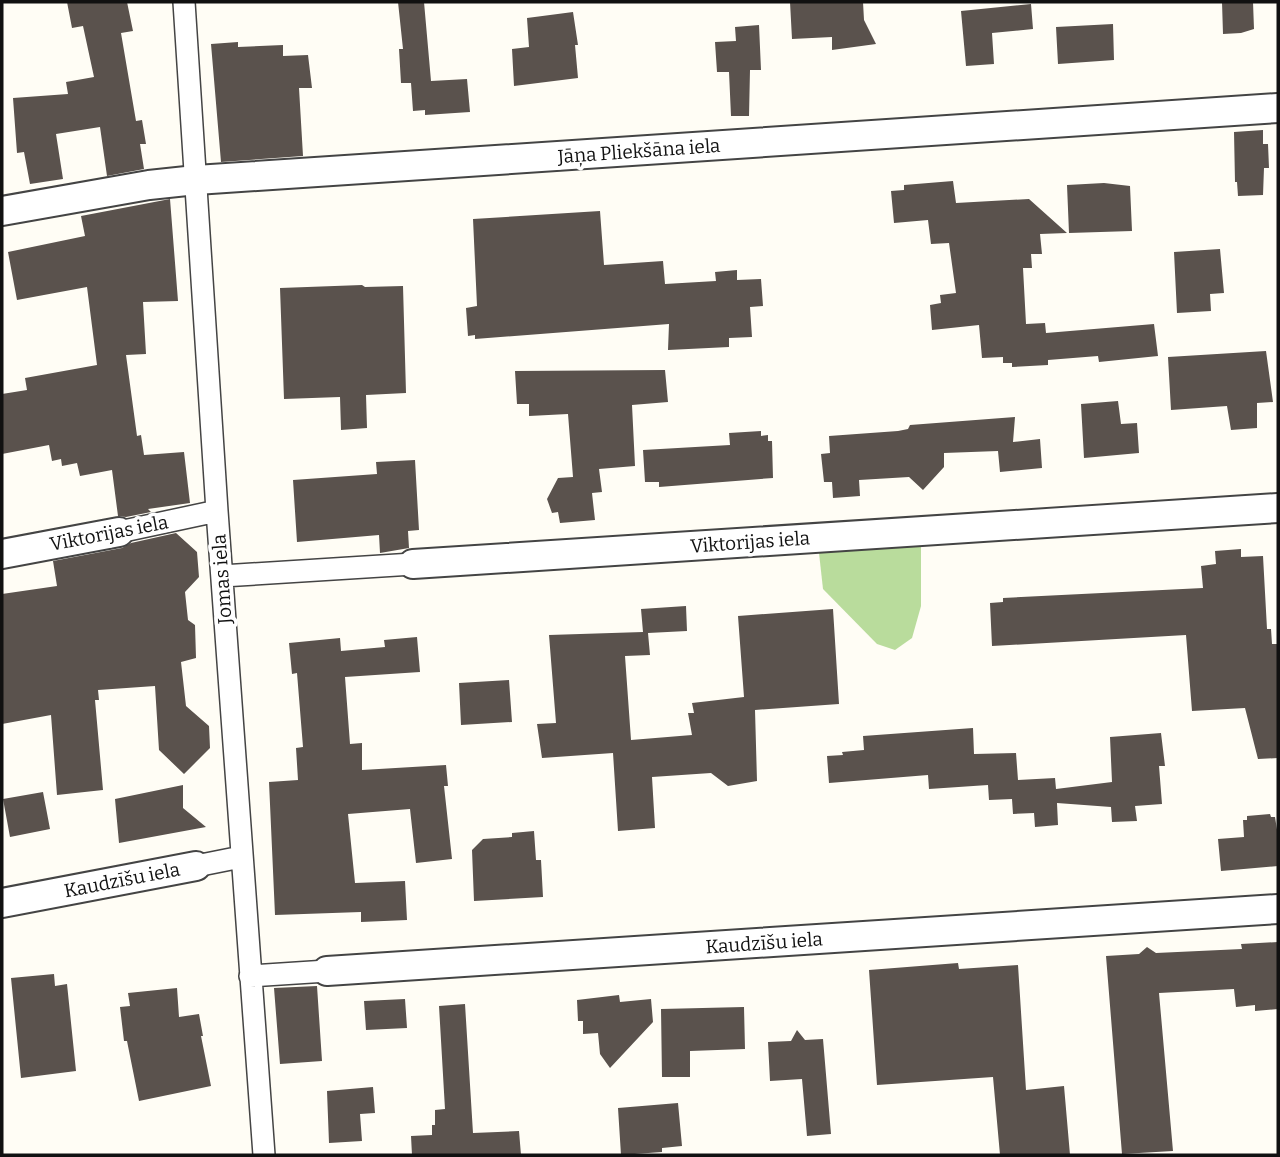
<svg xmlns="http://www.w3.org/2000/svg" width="1280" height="1157" font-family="Bitter,serif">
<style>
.forest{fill:#b9dc9c}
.building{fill:#5a524d}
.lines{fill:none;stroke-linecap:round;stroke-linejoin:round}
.pedestrian-casing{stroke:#444;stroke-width:24}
.minor-casing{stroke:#444;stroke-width:32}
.pedestrian{stroke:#fff;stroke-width:21}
.minor{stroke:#fff;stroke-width:28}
.labels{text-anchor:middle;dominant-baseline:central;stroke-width:7;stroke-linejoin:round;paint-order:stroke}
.street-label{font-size:19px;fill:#111;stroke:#fff}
</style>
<rect width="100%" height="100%" fill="#fffdf5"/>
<!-- forest -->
<path class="forest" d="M 921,545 L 921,606 L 912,638 L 895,650 L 877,644 L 823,589 L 819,553 Z"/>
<!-- building -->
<path class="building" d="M 67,2 L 127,2 L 133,31 L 121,33 L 136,121 L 142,120 L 146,144 L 140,144 L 144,169 L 107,176 L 100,127 L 56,134 L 63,179 L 30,184 L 24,152 L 17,153 L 13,98 L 68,94 L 66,82 L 94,77 L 83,26 L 72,28 Z
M 398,2 L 424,2 L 431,81 L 467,79 L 470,112 L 425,115 L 425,110 L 413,111 L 411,83 L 401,83 L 399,49 L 403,49 Z
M 790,2 L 863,2 L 864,20 L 876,44 L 832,50 L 832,37 L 792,39 Z
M 1222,2 L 1253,2 L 1254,29 L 1241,33 L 1223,34 Z
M 1031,4 L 1033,29 L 992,33 L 994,64 L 966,66 L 961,11 Z
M 573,12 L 578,45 L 575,45 L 578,78 L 514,86 L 512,49 L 529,47 L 527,18 Z
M 1113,24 L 1114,60 L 1058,64 L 1056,27 Z
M 759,25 L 761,70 L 750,70 L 749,116 L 731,116 L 729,72 L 717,72 L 715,42 L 736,41 L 735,27 Z
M 238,42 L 238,47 L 283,45 L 283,56 L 308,55 L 312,88 L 299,88 L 303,156 L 221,162 L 211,44 Z
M 1263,130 L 1263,144 L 1268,144 L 1269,168 L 1264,168 L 1263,195 L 1238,196 L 1237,182 L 1235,182 L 1234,132 Z
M 953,181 L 956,203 L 1029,199 L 1067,233 L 1040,234 L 1042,254 L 1031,254 L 1032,268 L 1023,268 L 1026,324 L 1045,323 L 1046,333 L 1154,324 L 1158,356 L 1099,362 L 1098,356 L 1048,360 L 1048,365 L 1012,367 L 1012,363 L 1003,363 L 1003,357 L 982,358 L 979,325 L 932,330 L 930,305 L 941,303 L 940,295 L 956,293 L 949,243 L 931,244 L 928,220 L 894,223 L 891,191 L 904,190 L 904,185 Z
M 1104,183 L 1130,186 L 1132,231 L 1069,233 L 1067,185 Z
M 170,199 L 178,301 L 143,302 L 146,354 L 126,355 L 137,436 L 141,435 L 144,455 L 184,452 L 190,503 L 148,509 L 151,512 L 126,517 L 118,516 L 112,470 L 80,476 L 77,463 L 62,466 L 61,459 L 52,461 L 49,445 L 2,454 L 2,394 L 27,390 L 25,378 L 97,365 L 87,287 L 17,300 L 8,252 L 85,236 L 81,216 Z
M 600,211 L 604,265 L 663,261 L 665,284 L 716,281 L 715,272 L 737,270 L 737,280 L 761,279 L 763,306 L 750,307 L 752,337 L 729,338 L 729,347 L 668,350 L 669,324 L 475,339 L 475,335 L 468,336 L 466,308 L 477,306 L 473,219 Z
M 1220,249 L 1224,293 L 1210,294 L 1211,311 L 1177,313 L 1174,252 Z
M 362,285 L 365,287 L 403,286 L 406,393 L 366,395 L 367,428 L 341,430 L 340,397 L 284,399 L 280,288 Z
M 1266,351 L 1273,402 L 1257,403 L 1257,428 L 1231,430 L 1227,406 L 1171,410 L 1168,357 Z
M 665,370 L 668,402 L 632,405 L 635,466 L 599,469 L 602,492 L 592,493 L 595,520 L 560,523 L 558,512 L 552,513 L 547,499 L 558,478 L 573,477 L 568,414 L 529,416 L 529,404 L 517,404 L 515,371 Z
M 1118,401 L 1121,424 L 1137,423 L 1139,453 L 1084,458 L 1081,404 Z
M 1015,417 L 1013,442 L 1040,439 L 1042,468 L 1000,472 L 998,451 L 944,453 L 944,467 L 923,490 L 909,477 L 859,480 L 860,496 L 833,498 L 832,482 L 824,482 L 821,454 L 830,453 L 829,436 L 898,431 L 908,429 L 910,425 Z
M 761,431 L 761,436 L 768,435 L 768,441 L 772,441 L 773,478 L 659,487 L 659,482 L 645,482 L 643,450 L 730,445 L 729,433 Z
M 415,460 L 419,530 L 408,531 L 409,548 L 380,553 L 379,535 L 297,542 L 293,480 L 377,474 L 376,462 Z
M 176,533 L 197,552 L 199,577 L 185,592 L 188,620 L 195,625 L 196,658 L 181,662 L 186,706 L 209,726 L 210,748 L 184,774 L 159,750 L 155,686 L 98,690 L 99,700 L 95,700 L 103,790 L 57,795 L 51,715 L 2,724 L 2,594 L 57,586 L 53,561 L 122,548 L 131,543 Z
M 1241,549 L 1241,557 L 1263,556 L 1267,629 L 1271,629 L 1272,644 L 1278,644 L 1278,758 L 1258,759 L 1245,708 L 1192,711 L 1186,635 L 992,646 L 990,603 L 1003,602 L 1003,598 L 1203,588 L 1201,566 L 1216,564 L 1215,551 Z
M 686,606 L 687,631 L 648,633 L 650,655 L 625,656 L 631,740 L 692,735 L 688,713 L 694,713 L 692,703 L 744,697 L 738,616 L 833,609 L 839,704 L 755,710 L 757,781 L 728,786 L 711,773 L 652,777 L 655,828 L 618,831 L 613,753 L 542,758 L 537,724 L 556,723 L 549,635 L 643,632 L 641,609 Z
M 417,637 L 420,672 L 345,677 L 350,744 L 362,743 L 362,770 L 446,765 L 448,786 L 444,786 L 452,859 L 416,863 L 410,809 L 348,814 L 355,883 L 405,881 L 407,920 L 361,922 L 361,912 L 275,915 L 269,782 L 298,780 L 296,748 L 303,747 L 297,673 L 292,674 L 289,643 L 340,638 L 341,651 L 385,647 L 384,640 Z
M 509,680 L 512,722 L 461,725 L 459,683 Z
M 973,728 L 974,754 L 1016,753 L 1018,780 L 1055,778 L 1056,789 L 1112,782 L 1110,737 L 1161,733 L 1165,766 L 1159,766 L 1162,804 L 1135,806 L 1137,821 L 1112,822 L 1111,807 L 1057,803 L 1058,825 L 1035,827 L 1034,813 L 1013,814 L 1012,799 L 989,800 L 988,785 L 929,789 L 928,775 L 829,783 L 827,756 L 843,755 L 842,752 L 864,750 L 863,736 Z
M 183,785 L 183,808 L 206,827 L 119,843 L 115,799 Z
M 43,792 L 50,829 L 10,837 L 3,799 Z
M 1270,814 L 1271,817 L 1275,817 L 1278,836 L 1278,866 L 1221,871 L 1218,839 L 1244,837 L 1243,820 L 1247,820 L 1247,816 Z
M 534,831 L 536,860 L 541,860 L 543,897 L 474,901 L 472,850 L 483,839 L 512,837 L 512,833 Z
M 1278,942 L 1278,1009 L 1255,1011 L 1255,1005 L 1236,1007 L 1234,989 L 1159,993 L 1173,1151 L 1122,1154 L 1106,956 L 1139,954 L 1147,947 L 1156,953 L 1242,949 L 1241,944 Z
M 958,963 L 959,969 L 1018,965 L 1026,1090 L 1064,1086 L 1070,1155 L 1000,1155 L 993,1077 L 877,1085 L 869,970 Z
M 54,974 L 55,986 L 67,984 L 76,1071 L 21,1078 L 11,978 Z
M 317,986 L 322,1061 L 280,1064 L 274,988 Z
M 177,988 L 179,1017 L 199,1014 L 203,1036 L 201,1036 L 211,1086 L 139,1101 L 127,1041 L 124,1041 L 120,1007 L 130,1006 L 128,993 Z
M 619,995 L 620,1002 L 651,999 L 653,1022 L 610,1068 L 600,1054 L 598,1033 L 583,1034 L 583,1021 L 578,1021 L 577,1000 Z
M 405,999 L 407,1028 L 366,1030 L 364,1001 Z
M 465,1004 L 473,1133 L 519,1131 L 521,1155 L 412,1155 L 411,1136 L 432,1135 L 432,1125 L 435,1125 L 435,1110 L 445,1109 L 439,1006 Z
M 744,1007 L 745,1049 L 690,1051 L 690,1077 L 662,1077 L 661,1009 Z
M 797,1030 L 805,1040 L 823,1039 L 831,1134 L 807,1136 L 802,1079 L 770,1081 L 768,1042 L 791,1041 Z
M 373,1087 L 375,1113 L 360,1114 L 362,1141 L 329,1143 L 327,1091 Z
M 678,1103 L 682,1146 L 662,1148 L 662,1152 L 621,1155 L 618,1108 Z"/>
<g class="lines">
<defs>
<path id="pedestrian" d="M 184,2 L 217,511 L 264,1155
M 119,532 L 217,511
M 222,576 L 413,564
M 196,866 L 241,857
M 250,976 L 327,971"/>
<path id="minor" d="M 2,211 L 149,185 L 196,180 L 1278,108
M 2,554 L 119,532
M 413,564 L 1278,508
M 2,903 L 196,866
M 327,971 L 1278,909"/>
</defs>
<!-- pedestrian casing -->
<use href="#pedestrian" class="pedestrian-casing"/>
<!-- minor casing -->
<use href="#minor" class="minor-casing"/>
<!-- pedestrian -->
<use href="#pedestrian" class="pedestrian"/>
<!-- minor -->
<use href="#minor" class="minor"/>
</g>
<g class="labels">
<!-- street labels -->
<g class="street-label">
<text transform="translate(639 151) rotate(-4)">Jāņa Pliekšāna iela</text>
<text transform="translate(109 533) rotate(-11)">Viktorijas iela</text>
<text transform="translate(750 542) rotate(-4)">Viktorijas iela</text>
<text transform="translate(222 579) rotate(-94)">Jomas iela</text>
<text transform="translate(122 880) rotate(-11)">Kaudzīšu iela</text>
<text transform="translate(764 943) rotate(-4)">Kaudzīšu iela</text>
</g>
</g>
<!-- border -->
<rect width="1280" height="1157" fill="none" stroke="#111111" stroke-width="7"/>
</svg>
